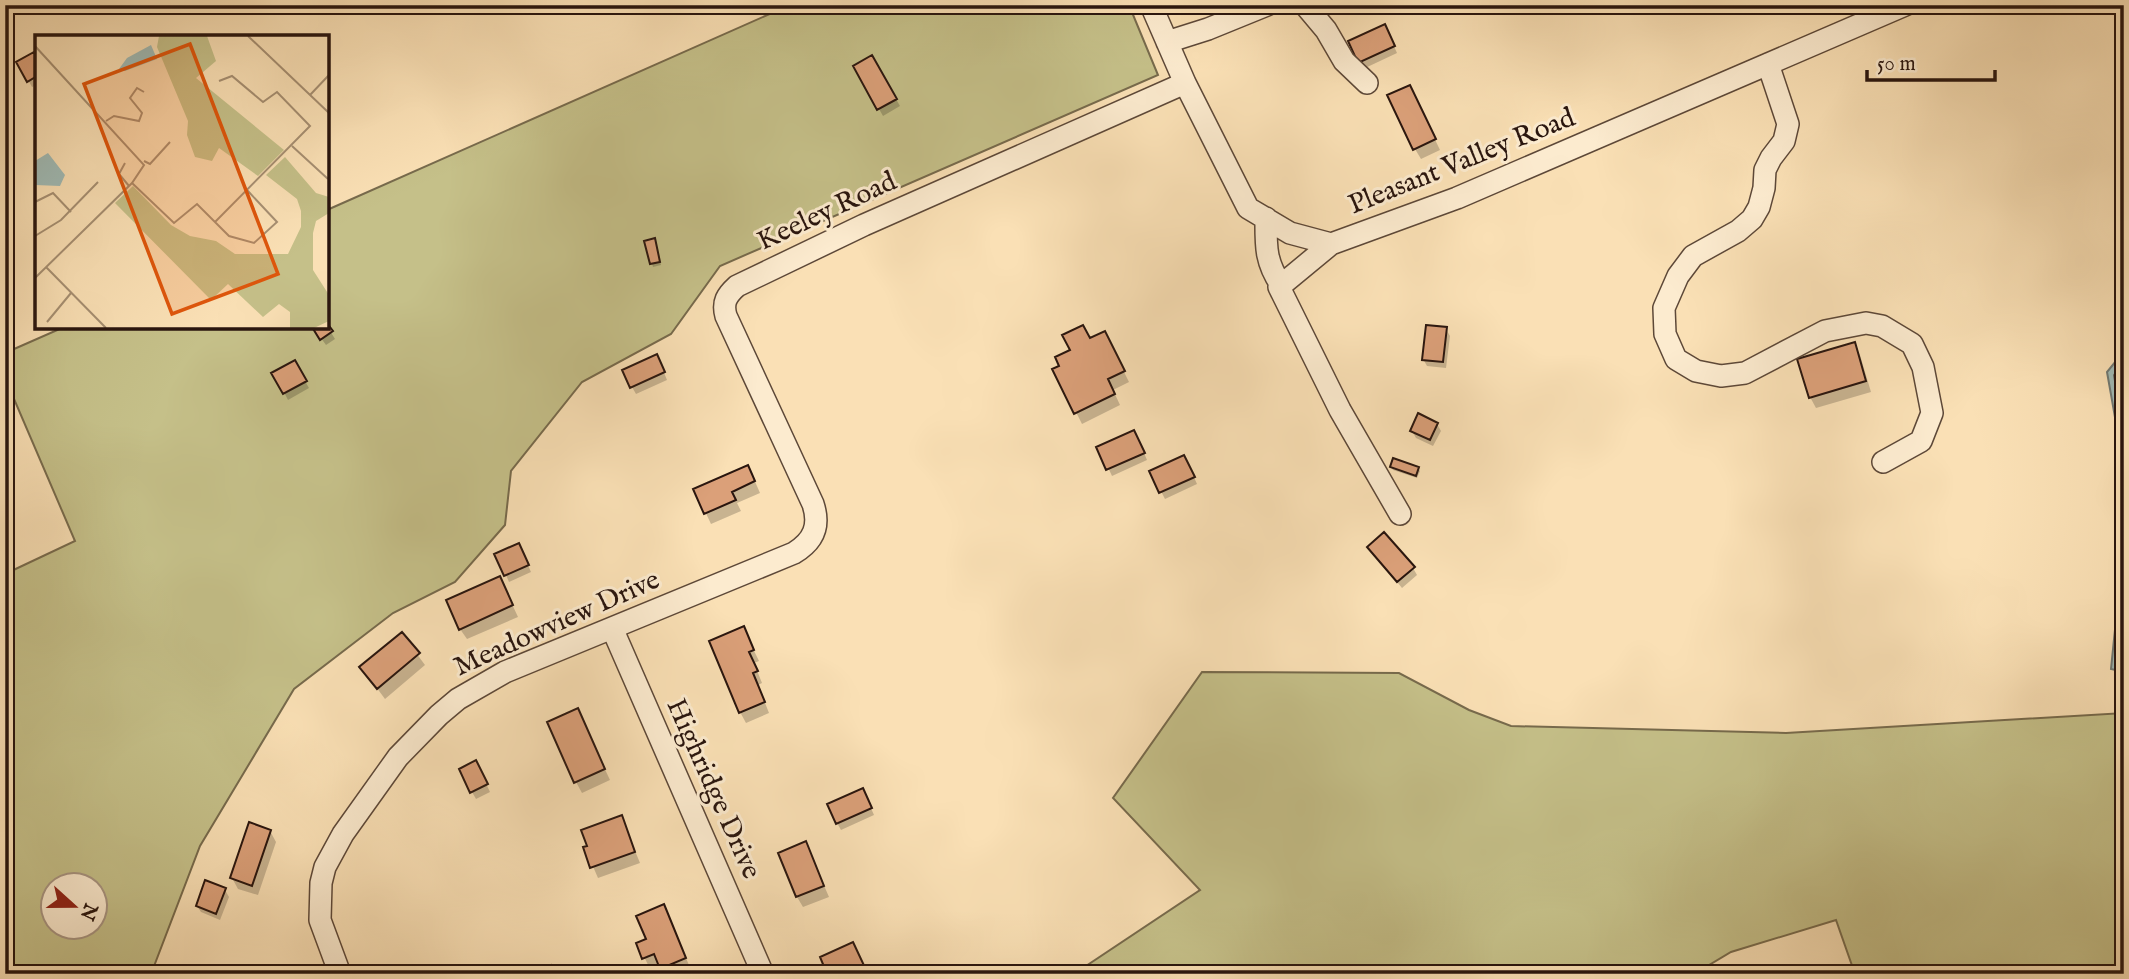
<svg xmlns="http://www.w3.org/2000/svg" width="2129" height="979" font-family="'IM FELL English',serif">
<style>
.green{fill:#c5c089;stroke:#776a4c;stroke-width:2;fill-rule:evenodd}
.water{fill:#a0bbb6;stroke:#707973;stroke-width:2}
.shadow{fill:#0003}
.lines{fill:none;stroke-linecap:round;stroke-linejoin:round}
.shore{stroke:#646862;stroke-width:2}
.building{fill:#dba079;stroke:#29150e;stroke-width:2}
.minor-casing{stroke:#5d4838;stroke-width:24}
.minor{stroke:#fcebcf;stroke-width:21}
.labels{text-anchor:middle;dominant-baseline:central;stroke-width:6;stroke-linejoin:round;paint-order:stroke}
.street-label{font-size:28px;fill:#29150e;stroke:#fcebcf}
.inset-road{fill:none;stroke:#a68f72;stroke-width:2}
.view{fill:#de560c;fill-opacity:0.15;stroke:#de560c;stroke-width:3.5}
.inset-edge{fill:none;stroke:#29150e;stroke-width:3.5}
</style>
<rect width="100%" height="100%" fill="#fae0b5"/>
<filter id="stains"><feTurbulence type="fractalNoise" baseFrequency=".00286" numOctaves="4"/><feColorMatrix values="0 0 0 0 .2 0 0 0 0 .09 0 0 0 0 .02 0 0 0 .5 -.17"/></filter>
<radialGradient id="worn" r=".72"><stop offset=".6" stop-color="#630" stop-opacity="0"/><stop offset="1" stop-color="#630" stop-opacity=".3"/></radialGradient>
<!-- green -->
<path class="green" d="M 790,5 L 1129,5 L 1158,75 L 720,266 L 671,334 L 582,382 L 511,471 L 505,525 L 455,582 L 393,613 L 294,689 L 200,846 L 151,974 L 5,974 L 5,574 L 75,541 L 5,378 L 5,353 L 64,327 L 327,327 L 327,210 ZM 52,884 L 94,884 L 94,926 L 52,926 Z
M 1202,672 L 1399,673 L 1469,710 L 1511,726 L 1786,733 L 2124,713 L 2124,974 L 1855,974 L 1836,920 L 1731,952 L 1694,974 L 1074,974 L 1200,890 L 1113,798 Z"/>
<!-- water -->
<path class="water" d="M 2124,351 L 2124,468 L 2107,372 Z
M 2124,582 L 2124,672 L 2111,669 L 2118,600 Z"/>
<!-- shadow -->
<path class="shadow" d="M 1388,33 L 1397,53 L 1363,69 L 1359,62 Z
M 872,57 L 900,106 L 883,116 L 855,67 Z
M 37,59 L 37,85 L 32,87 L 18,62 Z
M 1415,98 L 1440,150 L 1421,159 L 1415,149 Z
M 646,242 L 656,243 L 661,265 L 653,267 Z
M 327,326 L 335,339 L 326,345 L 313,327 Z
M 1446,329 L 1450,336 L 1446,368 L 1427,366 L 1423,359 Z
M 1090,340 L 1110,344 L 1129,382 L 1113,390 L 1120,405 L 1082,424 L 1055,370 Z
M 1854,344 L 1860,355 L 1871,392 L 1816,408 L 1810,397 Z
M 294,362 L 309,388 L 288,400 L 274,373 Z
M 660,363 L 667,380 L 636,394 L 632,387 Z
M 1437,424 L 1441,431 L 1433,446 L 1416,438 L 1412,431 Z
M 1138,439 L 1147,460 L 1112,476 L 1099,448 Z
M 1188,464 L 1197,484 L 1165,499 L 1151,472 Z
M 1391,467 L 1418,468 L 1420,471 L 1417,478 L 1393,470 Z
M 753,477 L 760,493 L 737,503 L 741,511 L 711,524 L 695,490 Z
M 1369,548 L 1413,568 L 1417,575 L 1402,588 Z
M 522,552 L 531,572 L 509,582 L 506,575 Z
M 505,589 L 518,617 L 467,639 L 460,629 Z
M 743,628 L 759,661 L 754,663 L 762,683 L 758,685 L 769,713 L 746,723 L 740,712 Z
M 402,634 L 425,665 L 385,699 L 362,668 Z
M 577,710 L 610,780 L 582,793 L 576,782 Z
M 479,769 L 490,792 L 476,799 L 472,792 Z
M 866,797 L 874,815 L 841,830 L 837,823 Z
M 621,817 L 640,863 L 598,878 L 585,848 Z
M 270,831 L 276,842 L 258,895 L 238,889 L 232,878 Z
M 806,844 L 829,897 L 803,907 L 797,897 Z
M 225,890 L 229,897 L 220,920 L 201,912 L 197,906 Z
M 669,917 L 691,970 L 681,974 L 665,974 L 660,965 L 650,969 L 638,944 L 648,940 Z"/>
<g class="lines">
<!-- shore -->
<path class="shore" d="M 2124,362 L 2114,375 L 2124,435"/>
</g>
<!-- building -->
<path class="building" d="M 1385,24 L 1395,46 L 1358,63 L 1348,41 Z
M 34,52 L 37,56 L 37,76 L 27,82 L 16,62 Z
M 872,55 L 897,99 L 877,110 L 853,66 Z
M 1410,85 L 1436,139 L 1413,150 L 1387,95 Z
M 655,238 L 660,262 L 650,264 L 644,241 Z
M 327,323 L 333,331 L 320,340 L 312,327 L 327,327 Z
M 1083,325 L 1090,338 L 1105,331 L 1125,371 L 1108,379 L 1115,394 L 1074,414 L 1052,369 L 1059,366 L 1055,357 L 1070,350 L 1062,335 Z
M 1426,325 L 1447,327 L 1443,362 L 1422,360 Z
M 1855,342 L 1866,381 L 1809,398 L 1797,359 Z
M 657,354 L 665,372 L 630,388 L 622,370 Z
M 295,360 L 307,381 L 283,394 L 271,373 Z
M 1418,413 L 1438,423 L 1430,440 L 1410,431 Z
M 1134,430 L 1145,453 L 1106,470 L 1096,447 Z
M 1184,455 L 1195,477 L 1159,493 L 1149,471 Z
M 1393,458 L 1419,467 L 1416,476 L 1390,467 Z
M 748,465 L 755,481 L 732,492 L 736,500 L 704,514 L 693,489 Z
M 1384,532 L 1415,567 L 1397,582 L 1367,547 Z
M 519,543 L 529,565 L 504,576 L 494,554 Z
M 500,576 L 513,605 L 459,630 L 446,600 Z
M 744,626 L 754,650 L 749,652 L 758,671 L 753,673 L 765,702 L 739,713 L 709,641 Z
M 402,632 L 420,653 L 377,689 L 359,667 Z
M 578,708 L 605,769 L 574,783 L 547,722 Z
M 476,760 L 488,784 L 470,793 L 459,769 Z
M 863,788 L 872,808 L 836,824 L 827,804 Z
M 622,815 L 635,852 L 590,868 L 583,847 L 587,846 L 581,830 Z
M 249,822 L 271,830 L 252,886 L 230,878 Z
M 806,841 L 824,886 L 796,897 L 778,853 Z
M 205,880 L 226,888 L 216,914 L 196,906 Z
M 664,904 L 686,958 L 660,969 L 654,954 L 642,959 L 636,943 L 646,939 L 636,916 Z
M 853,942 L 868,974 L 827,974 L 820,957 Z
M 551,965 L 555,974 L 538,974 L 537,971 Z"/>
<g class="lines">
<defs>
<path id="minor" d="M 1151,5 L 1185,83 L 1248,208 L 1290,233 L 1331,244 L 1457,198 L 1905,5
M 1305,5 L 1326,30 L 1344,61 L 1367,83
M 1167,42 L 1208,29 L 1267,5
M 1768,64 L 1788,124 L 1784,141 L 1771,158 L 1765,170 L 1764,188 L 1759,207 L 1752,219 L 1738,231 L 1693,256 L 1678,276 L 1664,308 L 1665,334 L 1676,359 L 1696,371 L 1721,376 L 1745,373 L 1825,331 L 1866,323 L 1882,326 L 1912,344 L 1923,367 L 1932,413 L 1921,441 L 1883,462
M 1266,218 C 1266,246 1265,261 1281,285
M 1331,244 L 1279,287 L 1340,410 L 1400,514
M 612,628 L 763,974
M 340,974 L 320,920 L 321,883 L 325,867 L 343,834 L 398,757 L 439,715 L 458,699 L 505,672 L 794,553 C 814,541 820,525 813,504 L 726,316 C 722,302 727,295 737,286 L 864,225 L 1185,83"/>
</defs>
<!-- minor casing -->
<use href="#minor" class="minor-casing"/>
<!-- minor -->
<use href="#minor" class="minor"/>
</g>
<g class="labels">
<!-- street labels -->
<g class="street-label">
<text transform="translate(1462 162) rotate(-22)">Pleasant Valley Road</text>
<text transform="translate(827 212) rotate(-25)">Keeley Road</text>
<text transform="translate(557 624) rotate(-24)">Meadowview Drive</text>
<text transform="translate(713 789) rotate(66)">Highridge Drive</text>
</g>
</g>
<!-- overview -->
<g transform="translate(35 35)">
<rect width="294" height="294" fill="#fae0b5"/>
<path d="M 124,1 L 172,1 L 181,26 L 161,43 L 249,115 L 223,141 L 184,113 L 177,126 L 160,122 L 152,100 L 153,86 L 122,12 ZM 250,122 L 281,158 L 294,162 L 294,178 L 281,186 L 278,198 L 278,235 L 294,260 L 294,286 L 279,293 L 255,293 L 255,277 L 244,269 L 228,282 L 193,249 L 176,265 L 80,168 L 98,151 L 136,190 L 155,201 L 181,206 L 200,219 L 253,219 L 266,192 L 266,176 L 262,164 L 231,140 Z" fill="#c5c089"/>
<path d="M 116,10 L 122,24 L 90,36 L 84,34 L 92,23 ZM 13,118 L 30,140 L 25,151 L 0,150 L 0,126 Z" fill="#a0bbb6"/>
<path class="inset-road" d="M 213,1 L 294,78M 0,11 L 109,130 L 97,148 L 0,243M 275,60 L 294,40M 71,86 L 79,81 L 104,86 L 107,78 L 95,63 L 102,53 L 109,57M 257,111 L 293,144M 109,126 L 115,129 L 135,107M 90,128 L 84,139 L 94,151M 97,148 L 139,188 L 162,169 L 194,201 L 219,208 L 242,187 L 212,155M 0,167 L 18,158 L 36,177M 180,187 L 275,91 L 242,57 L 228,67 L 197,41 L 184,46M 0,201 L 26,185 L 63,147M 11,232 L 71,293M 12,287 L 36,258"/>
<path class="view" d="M 155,9 L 243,239 L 137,279 L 49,49 Z"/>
<rect width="294" height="294" class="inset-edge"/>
</g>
<!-- margin -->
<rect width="2129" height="979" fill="none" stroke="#fae0b5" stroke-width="28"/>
<rect x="7" y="7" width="2115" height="965" fill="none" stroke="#29150e" stroke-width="3.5"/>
<rect x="14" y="14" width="2101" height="951" fill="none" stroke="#29150e" stroke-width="2"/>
<!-- north arrow -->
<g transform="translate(74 906) rotate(111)"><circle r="33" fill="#fcebcf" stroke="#a89582" stroke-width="2"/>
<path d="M0-5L12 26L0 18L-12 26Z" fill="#8f2418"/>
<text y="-10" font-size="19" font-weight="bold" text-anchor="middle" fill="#29150e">N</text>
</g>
<!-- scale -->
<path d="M1867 70v10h128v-10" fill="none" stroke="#29150e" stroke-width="3.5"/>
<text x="1877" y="70" font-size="21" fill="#29150e" stroke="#fcebcf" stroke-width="5" paint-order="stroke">50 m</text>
<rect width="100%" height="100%" filter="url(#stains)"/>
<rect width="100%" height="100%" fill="url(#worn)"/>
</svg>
